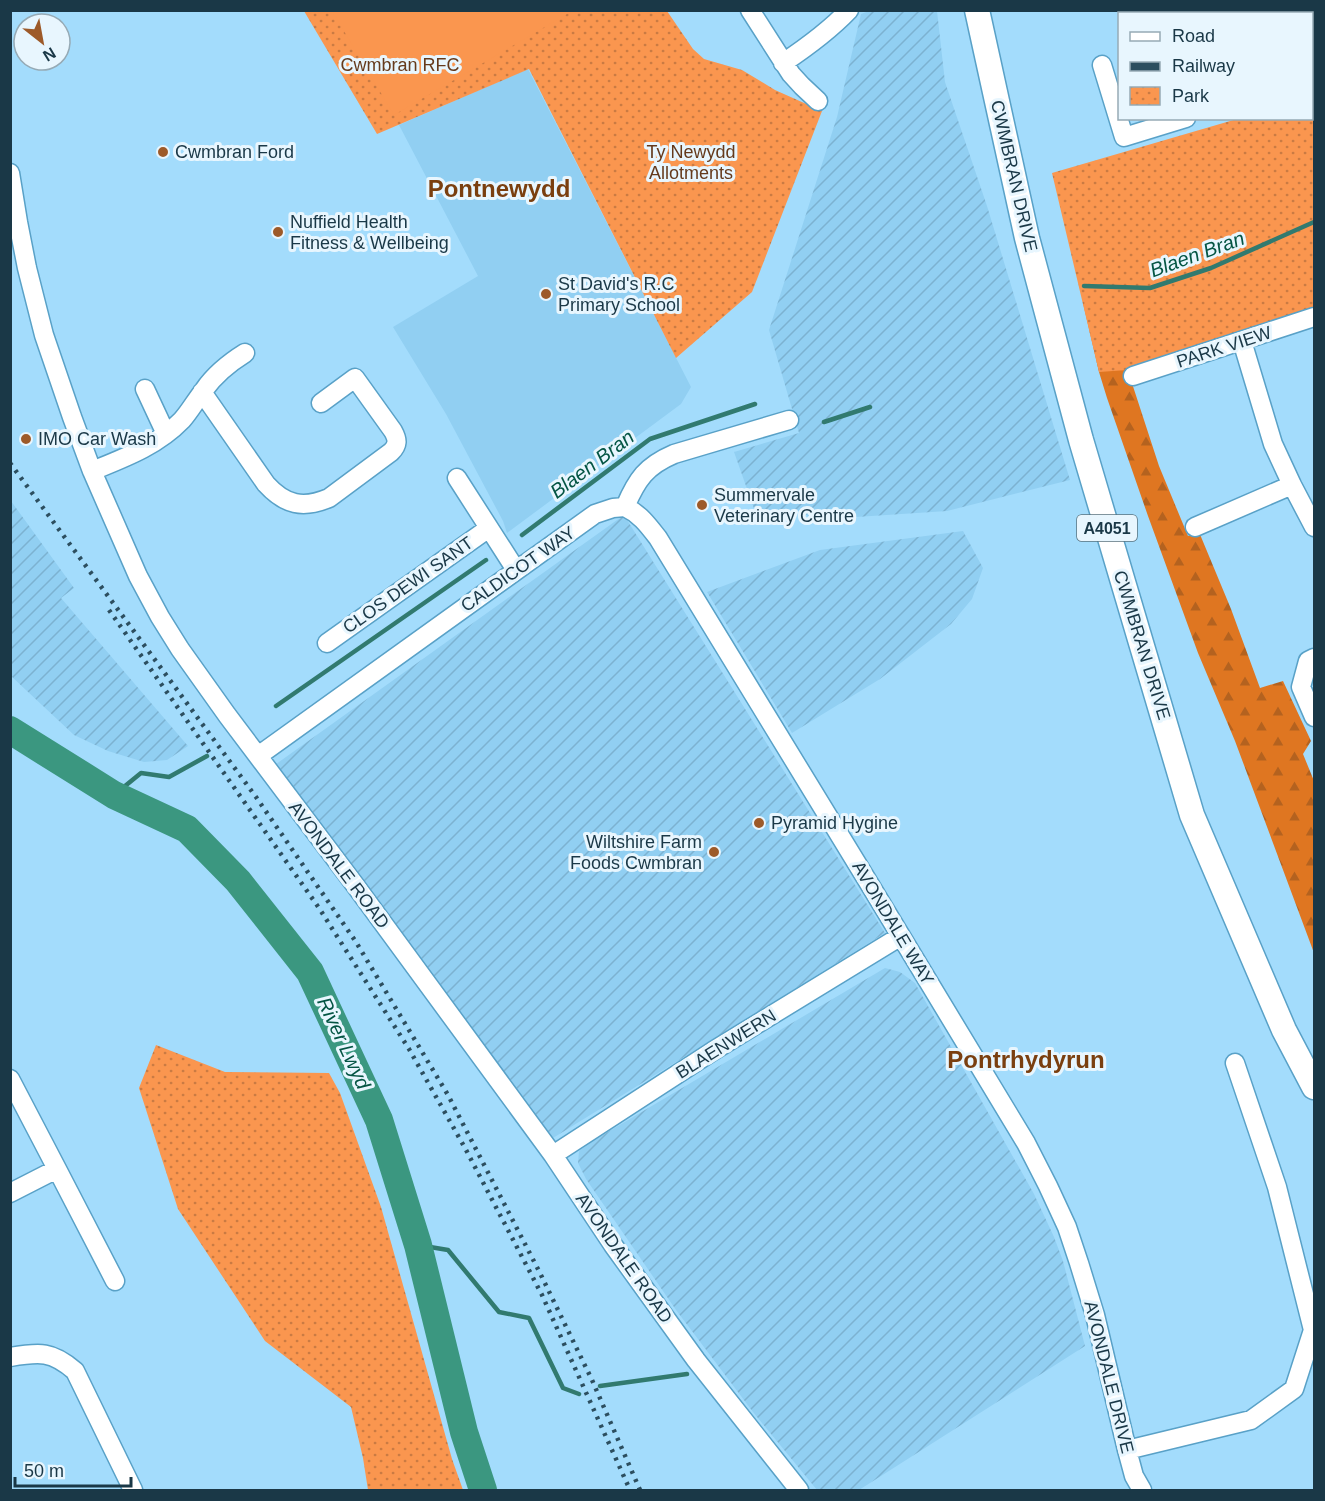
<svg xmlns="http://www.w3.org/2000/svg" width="1325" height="1501" font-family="Arial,sans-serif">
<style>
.built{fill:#91cff2}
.industrial{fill:url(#industrial-furrows)}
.forest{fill:url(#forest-firs)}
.park{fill:url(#park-dots)}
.pitch{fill:#fa964f}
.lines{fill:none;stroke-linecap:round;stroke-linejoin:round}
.stream{stroke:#317a6f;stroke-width:4.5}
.river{stroke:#3b9780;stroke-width:28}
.minor-casing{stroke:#59a1c7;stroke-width:21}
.major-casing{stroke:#59a1c7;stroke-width:27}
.minor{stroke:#fff;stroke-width:18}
.major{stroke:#fff;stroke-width:24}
.rail{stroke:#2c4e5f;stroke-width:4.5;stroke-dasharray:3 6;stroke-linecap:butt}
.poi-dot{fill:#9d5a29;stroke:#e8f6fe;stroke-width:2}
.labels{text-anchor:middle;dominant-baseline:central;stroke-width:6;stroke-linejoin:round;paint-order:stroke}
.shield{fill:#e8f6fe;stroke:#58717e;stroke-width:1.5}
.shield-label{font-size:16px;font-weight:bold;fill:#1a3847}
.park-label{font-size:18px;fill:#653a1c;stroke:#e8f6fe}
.poi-label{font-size:18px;fill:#1a3847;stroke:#e8f6fe;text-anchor:start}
.street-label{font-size:18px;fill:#1a3847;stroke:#e8f6fe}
.water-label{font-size:20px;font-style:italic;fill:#045544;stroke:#e8f6fe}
.district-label{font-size:24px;font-weight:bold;fill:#7a3f0f;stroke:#e8f6fe}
</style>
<defs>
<pattern id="industrial-furrows" width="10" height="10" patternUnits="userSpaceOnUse" patternTransform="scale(1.5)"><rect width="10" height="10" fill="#91cff2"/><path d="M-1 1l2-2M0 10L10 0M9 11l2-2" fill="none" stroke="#7cb2d1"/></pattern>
<pattern id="forest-firs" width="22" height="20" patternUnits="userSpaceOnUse" patternTransform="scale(1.5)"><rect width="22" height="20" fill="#df7621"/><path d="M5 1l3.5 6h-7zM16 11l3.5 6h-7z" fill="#b4621f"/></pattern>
<pattern id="park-dots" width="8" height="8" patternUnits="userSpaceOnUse" patternTransform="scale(1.5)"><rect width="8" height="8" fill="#fa964f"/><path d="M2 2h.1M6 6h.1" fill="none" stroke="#ca7b43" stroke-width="1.8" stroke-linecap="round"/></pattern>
</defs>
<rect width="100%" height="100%" fill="#a3dcfc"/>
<!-- built -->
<path class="built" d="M 528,69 L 691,387 L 681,404 L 507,533 L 503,521 L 446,414 L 393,327 L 478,276 L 399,125 Z"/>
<!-- industrial -->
<path class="industrial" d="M 869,11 L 937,11 L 945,82 L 987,206 L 1070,480 L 947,511 L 811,520 L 802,510 L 758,520 L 734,452 L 799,433 L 769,330 L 837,117 L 861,14 Z
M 11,501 L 74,588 L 61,598 L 188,746 L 167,760 L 144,762 L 108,751 L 74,735 L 11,676 Z
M 624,515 L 885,933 L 553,1138 L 272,767 Z
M 963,531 L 983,568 L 972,599 L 951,624 L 880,679 L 792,733 L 707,592 L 820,550 Z
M 885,968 L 900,972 L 915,983 L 1034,1194 L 1054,1237 L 1063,1261 L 1085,1346 L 859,1490 L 817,1490 L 753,1412 L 676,1310 L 586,1179 L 578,1163 L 579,1151 L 596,1139 Z"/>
<!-- forest -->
<path class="forest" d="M 1083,303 L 1102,307 L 1128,371 L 1159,466 L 1188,536 L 1199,532 L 1231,609 L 1260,688 L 1283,681 L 1311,741 L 1303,754 L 1314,781 L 1314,953 L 1235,741 L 1198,653 L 1148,516 L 1107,398 L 1099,372 Z"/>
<!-- park -->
<path class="park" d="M 304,11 L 667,11 L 693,49 L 704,59 L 742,70 L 775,90 L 822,111 L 752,292 L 676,358 L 529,69 L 377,134 Z
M 1314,96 L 1314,308 L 1127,370 L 1099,372 L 1052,173 L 1237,119 L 1312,118 L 1312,97 Z
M 156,1045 L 225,1072 L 329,1073 L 340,1093 L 381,1207 L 452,1459 L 463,1490 L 368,1490 L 363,1458 L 351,1407 L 265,1341 L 178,1209 L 139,1088 Z"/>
<!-- pitch -->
<path class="pitch" d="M 332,11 L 572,11 L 394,115 Z"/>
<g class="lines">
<!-- stream -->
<path class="stream" d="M 1084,286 L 1150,288 L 1211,268 L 1314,222
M 824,422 L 870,407
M 522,535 L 650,439 L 755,404
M 276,706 L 486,560
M 114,795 L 141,773 L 169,777 L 207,756
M 418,1245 L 448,1250 L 499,1312 L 529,1318 L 563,1388 L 579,1394
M 600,1386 L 687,1374"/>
<!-- river -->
<path class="river" d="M 10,730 L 114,795 L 187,829 L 238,881 L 310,972 L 379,1120 L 418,1245 L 464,1432 L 483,1490"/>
<defs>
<path id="minor" d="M 750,10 L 791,74 L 802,86 L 818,101
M 1166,10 L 1167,14
M 1230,14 L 1241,10
M 783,63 C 807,47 829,31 849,10
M 1102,65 L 1124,137 L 1186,118
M 1312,81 L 1314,80
M 10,173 L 18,222 L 27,268 L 44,335 L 72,417 L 92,471 L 138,576 L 160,617 L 180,649 L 227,715 L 355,885 L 553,1155 L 613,1245 L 696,1360 L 799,1490
M 1242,341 L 1273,444 L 1292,485 L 1314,527
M 1133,376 L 1314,317
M 145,389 L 166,434
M 202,392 L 266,484 C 285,505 303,509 329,498 L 391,452 C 398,445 398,440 393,431 L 355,378 L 321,403
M 92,471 C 124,458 157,446 182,420 C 190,411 196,400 204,390 C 215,374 229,363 245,353
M 457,478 L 516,570
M 625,507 C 640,514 648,525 658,538 L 867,880 L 1026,1143 L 1048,1186 L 1067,1227 L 1079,1263 L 1095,1315 L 1127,1450 L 1134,1476 L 1142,1490
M 1195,527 L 1292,485
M 327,643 L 489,528
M 1314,658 L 1308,661 L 1301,687 L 1314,717
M 258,756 L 595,514 L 613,508 L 625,507 C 637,479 646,466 674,454 L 789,420
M 10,1079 L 57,1169 L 10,1193
M 553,1155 L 713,1051 L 901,936
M 57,1169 L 115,1281
M 10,1357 C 40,1352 52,1351 75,1371 L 133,1490
M 1127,1450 L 1251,1420 L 1294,1389 L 1313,1330 L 1277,1187 L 1235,1063"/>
<path id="major" d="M 977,10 L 1027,238 L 1081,440 L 1192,815 L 1284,1030 L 1314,1087"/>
</defs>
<!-- minor casing -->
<use href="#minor" class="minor-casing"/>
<!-- major casing -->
<use href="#major" class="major-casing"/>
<!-- minor -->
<use href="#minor" class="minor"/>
<!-- major -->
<use href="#major" class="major"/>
<!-- rail -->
<path class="rail" d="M 10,463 L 256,797 L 356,942 L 448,1095 L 540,1273 L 592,1380 L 640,1490
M 109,610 L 319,908 L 409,1049 L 465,1148 L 542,1295 L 630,1490"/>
</g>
<!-- markers -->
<g class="poi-dot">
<circle cx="163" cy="152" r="6"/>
<circle cx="278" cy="232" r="6"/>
<circle cx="546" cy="294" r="6"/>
<circle cx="26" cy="439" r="6"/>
<circle cx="702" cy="505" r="6"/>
<circle cx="759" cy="823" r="6"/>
<circle cx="714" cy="852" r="6"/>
</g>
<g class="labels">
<!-- shield labels -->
<rect class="shield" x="1077" y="515" width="60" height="26" rx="4.5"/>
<g class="shield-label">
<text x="1107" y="528">A4051</text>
</g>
<!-- park labels -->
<g class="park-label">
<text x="400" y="65">Cwmbran RFC</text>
<text x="691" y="152">Ty Newydd<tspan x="691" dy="21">Allotments</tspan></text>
</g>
<!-- poi labels -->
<g class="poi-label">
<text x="175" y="152">Cwmbran Ford</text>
<text x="290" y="222">Nuffield Health<tspan x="290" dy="21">Fitness &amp; Wellbeing</tspan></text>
<text x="558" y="284">St David's R.C<tspan x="558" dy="21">Primary School</tspan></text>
<text x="38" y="439">IMO Car Wash</text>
<text x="714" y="495">Summervale<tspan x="714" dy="21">Veterinary Centre</tspan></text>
<text x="771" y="823">Pyramid Hygine</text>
<text x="702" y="842" text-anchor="end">Wiltshire Farm<tspan x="702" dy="21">Foods Cwmbran</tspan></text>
</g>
<!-- street labels -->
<g class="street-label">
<text transform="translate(1014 176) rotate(77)">CWMBRAN DRIVE</text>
<text transform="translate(1224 347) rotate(-18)">PARK VIEW</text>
<text transform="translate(518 569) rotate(-35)">CALDICOT WAY</text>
<text transform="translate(408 585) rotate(-35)">CLOS DEWI SANT</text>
<text transform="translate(1142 645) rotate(73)">CWMBRAN DRIVE</text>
<text transform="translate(339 865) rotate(53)">AVONDALE ROAD</text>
<text transform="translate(893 923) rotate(59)">AVONDALE WAY</text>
<text transform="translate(726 1044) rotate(-32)">BLAENWERN</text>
<text transform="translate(624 1258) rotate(55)">AVONDALE ROAD</text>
<text transform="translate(1109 1377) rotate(76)">AVONDALE DRIVE</text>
</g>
<!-- water labels -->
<g class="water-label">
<text transform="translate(1197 254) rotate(-20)">Blaen Bran</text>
<text transform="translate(592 464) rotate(-37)">Blaen Bran</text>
<text transform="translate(344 1043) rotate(65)">River Lwyd</text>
</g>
<!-- district labels -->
<g class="district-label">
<text x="499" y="188">Pontnewydd</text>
<text x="1026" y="1059">Pontrhydyrun</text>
</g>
</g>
<!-- border -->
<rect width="1325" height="1501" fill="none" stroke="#1a3847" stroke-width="24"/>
<!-- legend -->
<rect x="1118" y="12" width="195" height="108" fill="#e8f6fe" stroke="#96aab5" stroke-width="1.5"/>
<rect x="1130" y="32" width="30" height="9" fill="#ffffff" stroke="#96aab5" stroke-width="1.5"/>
<text x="1172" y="42" font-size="18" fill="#1a3847">Road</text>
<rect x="1130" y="62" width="30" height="9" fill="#2c4e5f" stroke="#96aab5" stroke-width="1.5"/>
<text x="1172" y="72" font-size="18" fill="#1a3847">Railway</text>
<rect x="1130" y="87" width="30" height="18" fill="url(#park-dots)" stroke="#96aab5" stroke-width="1.5"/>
<text x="1172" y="102" font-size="18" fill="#1a3847">Park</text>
<!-- north arrow -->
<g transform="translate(42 42) rotate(149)"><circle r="28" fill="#e8f6fe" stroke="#96aab5" stroke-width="1.5"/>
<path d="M0-4.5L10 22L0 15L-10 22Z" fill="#9d5a29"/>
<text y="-9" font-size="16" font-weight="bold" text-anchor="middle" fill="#1a3847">N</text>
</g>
<!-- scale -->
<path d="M15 1477v9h116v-9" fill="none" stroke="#1a3847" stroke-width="3"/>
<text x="24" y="1477" font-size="18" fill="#1a3847" stroke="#e8f6fe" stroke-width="4.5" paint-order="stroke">50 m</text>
</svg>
